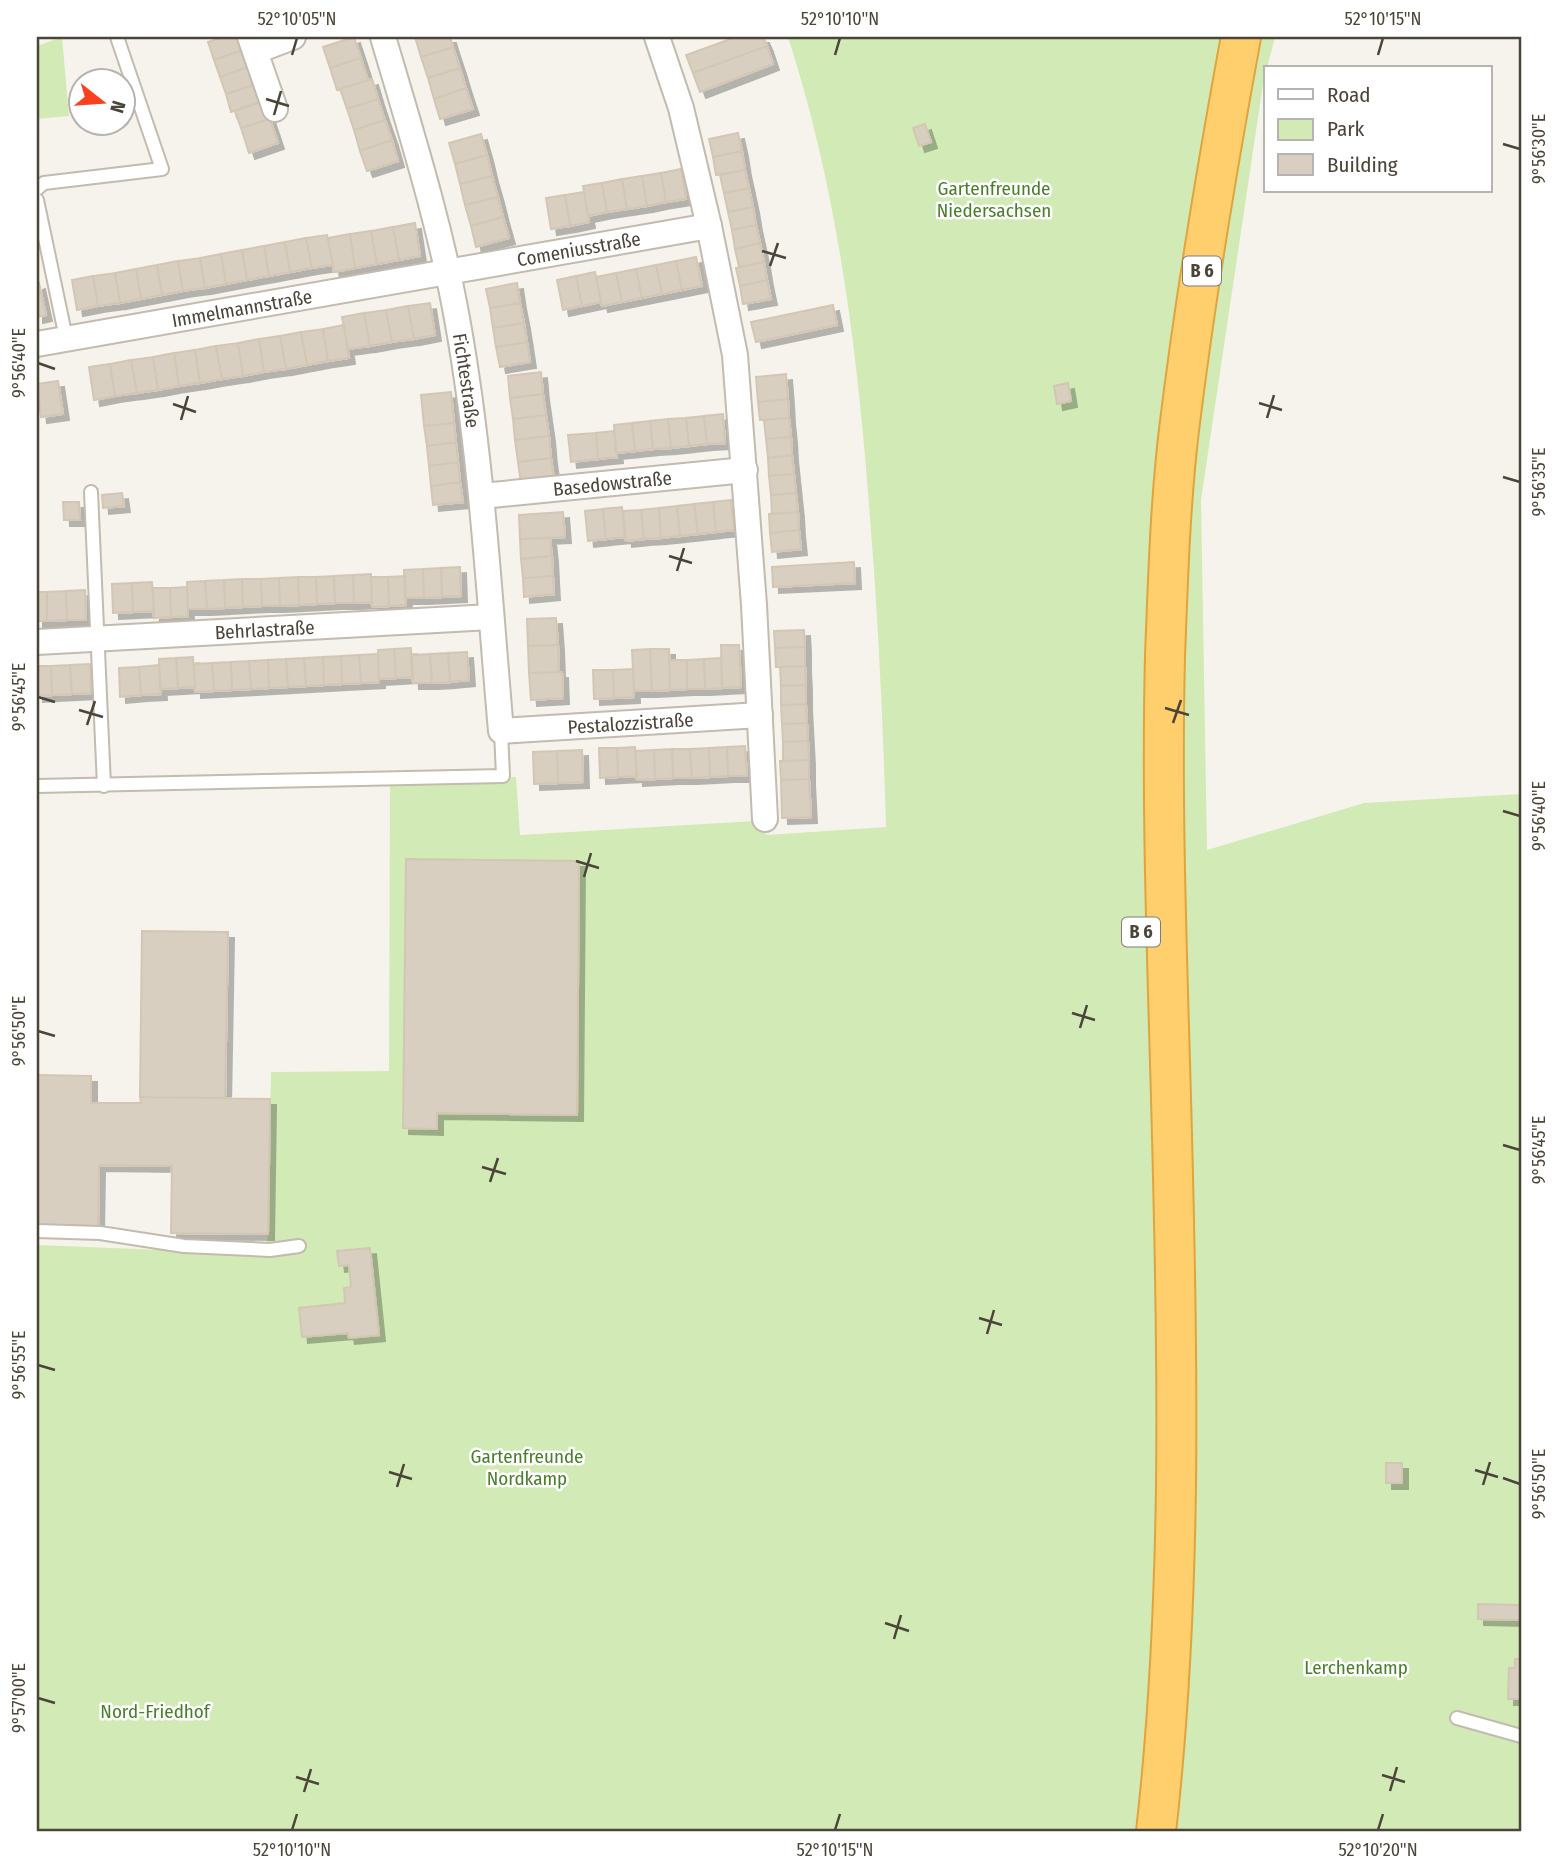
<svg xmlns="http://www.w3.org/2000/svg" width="1558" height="1869" font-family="'Fira Sans Condensed',sans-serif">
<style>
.green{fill:#d2eab5}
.building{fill:#d8cfc1;stroke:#d3c7b4;stroke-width:2;filter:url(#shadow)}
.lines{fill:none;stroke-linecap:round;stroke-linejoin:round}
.lane-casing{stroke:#c2bbae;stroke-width:16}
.street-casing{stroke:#c2bbae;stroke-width:28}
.highway-casing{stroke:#e0a43c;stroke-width:42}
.lane{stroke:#fff;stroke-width:12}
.street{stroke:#fff;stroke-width:24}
.highway{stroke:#ffcf6e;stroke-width:38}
.ticks{fill:none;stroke:#4b4439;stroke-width:2.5}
.labels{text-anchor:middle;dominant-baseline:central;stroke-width:5;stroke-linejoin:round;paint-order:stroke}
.shield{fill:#fff;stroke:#817c74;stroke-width:2}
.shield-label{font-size:18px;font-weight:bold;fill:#4b4439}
.park-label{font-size:19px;fill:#4a7f2a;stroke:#fff}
.street-label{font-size:19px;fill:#4b4439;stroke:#fff}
.neatline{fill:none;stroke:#4b4439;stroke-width:2.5}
.ticks-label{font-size:18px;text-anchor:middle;fill:#4b4439}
</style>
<defs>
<filter id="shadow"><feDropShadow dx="6" dy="6" stdDeviation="0" flood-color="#0004"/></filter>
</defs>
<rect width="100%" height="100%" fill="#f6f3ec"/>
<!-- green -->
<path class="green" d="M 62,37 L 69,116 L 37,119 L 37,46 Z
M 788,37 L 1275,37 L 1263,84 L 1201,500 L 1207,850 L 1364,803 L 1521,794 L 1521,1832 L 37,1832 L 37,1245 L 265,1254 L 268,1234 L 271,1072 L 389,1071 L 390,781 L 516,777 L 520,835 L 755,821 L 767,835 L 886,827 C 883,720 878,612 869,505 C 857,347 837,188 788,37 Z"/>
<!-- building -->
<path class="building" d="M 224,37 L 238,37 L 242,50 L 214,60 L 208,42 Z
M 354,37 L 361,58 L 330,68 L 323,47 Z
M 415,37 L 450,37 L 453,47 L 421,57 Z
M 736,37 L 763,37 L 767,46 L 693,73 L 686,55 Z
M 767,46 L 773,64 L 700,92 L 693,73 Z
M 453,47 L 460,68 L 428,78 L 421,57 Z
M 242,50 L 248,67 L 220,77 L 214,60 Z
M 361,58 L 368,80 L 337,90 L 330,68 Z
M 248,67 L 254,85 L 226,94 L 220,77 Z
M 460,68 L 466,88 L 434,99 L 428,78 Z
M 372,79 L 378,99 L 347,109 L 340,89 Z
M 254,85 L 260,102 L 231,112 L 226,94 Z
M 466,88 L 473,109 L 440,119 L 434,99 Z
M 378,99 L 385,120 L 354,130 L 347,109 Z
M 264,101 L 270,119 L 241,128 L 235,111 Z
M 270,119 L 278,143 L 249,153 L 241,128 Z
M 385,120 L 392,140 L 360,151 L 354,130 Z
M 925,124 L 931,142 L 919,146 L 913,128 Z
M 738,133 L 742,151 L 713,157 L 709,139 Z
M 481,134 L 487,155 L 455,164 L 449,143 Z
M 392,140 L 398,161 L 367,171 L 360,151 Z
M 742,151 L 745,170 L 716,175 L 713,157 Z
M 487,155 L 492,176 L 460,184 L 455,164 Z
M 681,169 L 686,199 L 666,202 L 661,173 Z
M 745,170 L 749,188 L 724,193 L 720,175 Z
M 661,173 L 666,202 L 647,206 L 642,176 Z
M 492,176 L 498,197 L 465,205 L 460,184 Z
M 642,176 L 647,206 L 627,209 L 622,179 Z
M 622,179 L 627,209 L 607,212 L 602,183 Z
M 602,183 L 607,212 L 588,216 L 583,186 Z
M 749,188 L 753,207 L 728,212 L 724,193 Z
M 584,192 L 589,222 L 570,226 L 565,195 Z
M 565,195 L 570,226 L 551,229 L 546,198 Z
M 498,197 L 503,217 L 471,226 L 465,205 Z
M 753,207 L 756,225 L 732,230 L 728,212 Z
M 503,217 L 509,238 L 476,247 L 471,226 Z
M 415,223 L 420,256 L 399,260 L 393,227 Z
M 756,225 L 760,243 L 735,249 L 732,230 Z
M 393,227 L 399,260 L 377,264 L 371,231 Z
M 371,231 L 377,264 L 355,268 L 350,234 Z
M 350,234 L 355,268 L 334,272 L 328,238 Z
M 327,235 L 333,265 L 312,268 L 306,238 Z
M 306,238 L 312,268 L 290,272 L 285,242 Z
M 285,242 L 290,272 L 269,276 L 264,246 Z
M 760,243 L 764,262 L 739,267 L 735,249 Z
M 264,246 L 269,276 L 247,280 L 242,250 Z
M 242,250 L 247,280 L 226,284 L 221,254 Z
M 221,254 L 226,284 L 205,288 L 200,258 Z
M 696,257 L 702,286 L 682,290 L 676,261 Z
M 200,258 L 205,288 L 183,291 L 178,261 Z
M 178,261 L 183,291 L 162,295 L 157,265 Z
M 676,261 L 682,290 L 662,294 L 656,265 Z
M 764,262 L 767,280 L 740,286 L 736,268 Z
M 157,265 L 162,295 L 141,299 L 136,269 Z
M 656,265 L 662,294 L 642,298 L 636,269 Z
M 136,269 L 141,299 L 120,303 L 115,273 Z
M 636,269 L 642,298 L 622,302 L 616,273 Z
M 595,272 L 601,302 L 582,306 L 576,276 Z
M 115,273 L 120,303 L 98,306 L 93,276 Z
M 616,273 L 622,302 L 602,306 L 596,277 Z
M 93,276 L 98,306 L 77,310 L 72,280 Z
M 576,276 L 582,306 L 563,310 L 557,280 Z
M 767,280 L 771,299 L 743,304 L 740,286 Z
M 39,283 L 46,315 L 37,317 L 37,284 Z
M 517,283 L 520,303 L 490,308 L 486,289 Z
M 430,303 L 435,335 L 414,339 L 408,306 Z
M 520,303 L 524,323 L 493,328 L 490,308 Z
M 833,305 L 837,325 L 756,342 L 751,322 Z
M 408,306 L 414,339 L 392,342 L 386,310 Z
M 386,310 L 392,342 L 370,346 L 364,313 Z
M 364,313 L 370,346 L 348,349 L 342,317 Z
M 524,323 L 527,342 L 496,347 L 493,328 Z
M 344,325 L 349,358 L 328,361 L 323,329 Z
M 323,329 L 328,361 L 307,365 L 301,332 Z
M 301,332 L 307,365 L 286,369 L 280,336 Z
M 280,336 L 286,369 L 264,372 L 259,339 Z
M 259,339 L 264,372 L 243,376 L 238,343 Z
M 527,342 L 530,362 L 500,367 L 496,347 Z
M 238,343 L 243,376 L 222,379 L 216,346 Z
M 216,346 L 222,379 L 200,383 L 195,350 Z
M 195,350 L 200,383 L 179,386 L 174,353 Z
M 174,353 L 179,386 L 158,390 L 153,357 Z
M 153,357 L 158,390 L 137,393 L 131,360 Z
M 131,360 L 137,393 L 115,396 L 110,364 Z
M 110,364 L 115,396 L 94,400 L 89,367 Z
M 541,372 L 543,394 L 510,398 L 508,376 Z
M 786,374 L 788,399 L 758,402 L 756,377 Z
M 58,381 L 63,414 L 41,417 L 37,384 Z
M 1068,383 L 1071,401 L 1057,404 L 1054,386 Z
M 451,392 L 454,423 L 424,426 L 421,395 Z
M 543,394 L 546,415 L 513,419 L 510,398 Z
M 788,399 L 789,418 L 760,420 L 758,402 Z
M 723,414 L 725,443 L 707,444 L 704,416 Z
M 546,415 L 549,436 L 515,440 L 513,419 Z
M 704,416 L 707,444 L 689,446 L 686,418 Z
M 686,418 L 689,446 L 671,448 L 668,419 Z
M 789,418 L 791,437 L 766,439 L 764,420 Z
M 668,419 L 671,448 L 653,449 L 650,421 Z
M 650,421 L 653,449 L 635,451 L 632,423 Z
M 454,423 L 456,442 L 427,446 L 424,426 Z
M 632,423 L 635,451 L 616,453 L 614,425 Z
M 614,431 L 617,457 L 598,459 L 596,433 Z
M 596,433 L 598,459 L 571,462 L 568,435 Z
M 549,436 L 551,458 L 518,462 L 515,440 Z
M 791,437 L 792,455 L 768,458 L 766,439 Z
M 456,442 L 458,462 L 429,466 L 427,446 Z
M 792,455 L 794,474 L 769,476 L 768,458 Z
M 551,458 L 554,479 L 521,483 L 518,462 Z
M 458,462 L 460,482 L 431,486 L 429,466 Z
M 794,474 L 796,493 L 771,495 L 769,476 Z
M 460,482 L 463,502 L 433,505 L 431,486 Z
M 122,493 L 124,506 L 103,508 L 102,495 Z
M 796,493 L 798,512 L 772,514 L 771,495 Z
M 731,500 L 734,530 L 716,532 L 713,502 Z
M 63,502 L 79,502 L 80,520 L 64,520 Z
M 713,502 L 716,532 L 698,534 L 694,504 Z
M 694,504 L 698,534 L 680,536 L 677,506 Z
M 677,506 L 680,536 L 661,538 L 659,508 Z
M 622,507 L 625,537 L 606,539 L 603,509 Z
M 659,508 L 661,538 L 644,539 L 641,510 Z
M 603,509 L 606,539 L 588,541 L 585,511 Z
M 641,510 L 644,539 L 626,541 L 623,511 Z
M 563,512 L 565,537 L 520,539 L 519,515 Z
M 798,512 L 799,530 L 770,533 L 769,514 Z
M 799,530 L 801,549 L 772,552 L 770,533 Z
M 550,538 L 552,556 L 521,559 L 520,539 Z
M 552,556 L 553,576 L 523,578 L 521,559 Z
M 854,562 L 855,583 L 773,587 L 772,567 Z
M 460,567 L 461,596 L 442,597 L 441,568 Z
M 441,568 L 442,597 L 424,598 L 423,569 Z
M 423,569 L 424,598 L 405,598 L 404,570 Z
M 371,574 L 372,602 L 354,603 L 353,575 Z
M 353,575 L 354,603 L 335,603 L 334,576 Z
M 334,576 L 335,603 L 317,604 L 316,577 Z
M 405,576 L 406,605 L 389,606 L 388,577 Z
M 553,576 L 554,594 L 524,597 L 523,578 Z
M 298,577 L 316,577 L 317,604 L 299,605 Z
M 298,577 L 299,605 L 280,606 L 279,578 Z
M 371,577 L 388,577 L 389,606 L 372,607 Z
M 279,578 L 280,606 L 262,606 L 261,579 Z
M 242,579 L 261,579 L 262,606 L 243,607 Z
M 242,579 L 243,607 L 225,608 L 224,580 Z
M 224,580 L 225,608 L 207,609 L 205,581 Z
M 205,581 L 207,609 L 188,609 L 187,582 Z
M 152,582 L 154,611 L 133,612 L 132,583 Z
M 132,583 L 133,612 L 113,613 L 112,584 Z
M 187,587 L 188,616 L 171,617 L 170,588 Z
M 153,588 L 170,588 L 171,617 L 154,618 Z
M 85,590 L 86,620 L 67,620 L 66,591 Z
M 66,591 L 67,620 L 47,621 L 47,592 Z
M 37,592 L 47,592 L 47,621 L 37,621 Z
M 556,618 L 558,645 L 528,646 L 527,619 Z
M 804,630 L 805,647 L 775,648 L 774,631 Z
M 558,645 L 559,672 L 529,673 L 528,646 Z
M 721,645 L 739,645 L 741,687 L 722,688 Z
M 805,647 L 805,666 L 776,667 L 775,648 Z
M 411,648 L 412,677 L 396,678 L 394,649 Z
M 394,649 L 396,678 L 379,679 L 378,650 Z
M 650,649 L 652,691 L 634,691 L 632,650 Z
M 650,649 L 669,649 L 670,690 L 652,691 Z
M 467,652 L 469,680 L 450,682 L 448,653 Z
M 448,653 L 450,682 L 432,683 L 430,654 Z
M 378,654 L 379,682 L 361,683 L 359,655 Z
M 430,654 L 432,683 L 413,683 L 412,655 Z
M 359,655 L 361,683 L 342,684 L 341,656 Z
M 341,656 L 342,684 L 324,685 L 323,657 Z
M 193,657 L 195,687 L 178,688 L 176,658 Z
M 323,657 L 324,685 L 306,686 L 304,658 Z
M 176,658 L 178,688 L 160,689 L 159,659 Z
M 304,658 L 306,686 L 288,687 L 286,659 Z
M 721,658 L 722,688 L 705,689 L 704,659 Z
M 286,659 L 288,687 L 269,688 L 268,660 Z
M 704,659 L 705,689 L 687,689 L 687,660 Z
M 268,660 L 269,688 L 251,689 L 249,661 Z
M 669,660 L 687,660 L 687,689 L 670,690 Z
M 249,661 L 251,689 L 232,690 L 231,662 Z
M 231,662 L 232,690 L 214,691 L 212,663 Z
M 212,663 L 214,691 L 195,692 L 194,664 Z
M 90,664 L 91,693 L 72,694 L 70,665 Z
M 70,665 L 72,694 L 52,695 L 51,666 Z
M 159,665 L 161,694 L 141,695 L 139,667 Z
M 37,666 L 51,666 L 52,695 L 37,696 Z
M 805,666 L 806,685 L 781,686 L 780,667 Z
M 139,667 L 141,695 L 120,697 L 119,668 Z
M 633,669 L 634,697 L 614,698 L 613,670 Z
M 593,670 L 613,670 L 614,698 L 594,699 Z
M 562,672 L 563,698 L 531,700 L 529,673 Z
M 806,685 L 806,704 L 781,705 L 781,686 Z
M 806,704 L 807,723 L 782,724 L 781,705 Z
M 807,723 L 808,741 L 783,742 L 782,724 Z
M 808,741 L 809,760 L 783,761 L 783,742 Z
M 745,746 L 747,776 L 728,776 L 727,747 Z
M 635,747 L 637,776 L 618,777 L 617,748 Z
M 727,747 L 728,776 L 710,777 L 709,748 Z
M 599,748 L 617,748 L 618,777 L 600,778 Z
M 709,748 L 710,777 L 692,778 L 690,749 Z
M 672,749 L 673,778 L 655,779 L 654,750 Z
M 672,749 L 690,749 L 692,778 L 673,778 Z
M 582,750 L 583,782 L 558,783 L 557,751 Z
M 654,750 L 655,779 L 637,780 L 635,751 Z
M 557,751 L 558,783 L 534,784 L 533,752 Z
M 809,760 L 809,779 L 781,780 L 780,761 Z
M 809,779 L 811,817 L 782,818 L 781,780 Z
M 406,859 L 579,861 L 577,1115 L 437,1113 L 437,1129 L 403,1128 Z
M 142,931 L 228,932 L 225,1098 L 140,1097 Z
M 37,1075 L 91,1076 L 91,1103 L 141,1103 L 140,1097 L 270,1099 L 268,1234 L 171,1233 L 172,1166 L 99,1165 L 98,1227 L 37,1226 Z
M 370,1248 L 379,1335 L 349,1338 L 348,1333 L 302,1337 L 299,1308 L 345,1303 L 344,1288 L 351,1287 L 349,1265 L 339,1266 L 337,1251 Z
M 1386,1463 L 1402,1463 L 1402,1483 L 1386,1483 Z
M 1478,1604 L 1521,1605 L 1521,1620 L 1478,1619 Z
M 1515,1659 L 1521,1659 L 1521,1699 L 1508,1699 L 1509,1668 L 1515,1668 Z"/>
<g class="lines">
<defs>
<path id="lane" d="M 37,189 L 44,183 L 162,169 L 117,37
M 37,200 L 66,338
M 91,492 L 104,786
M 37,786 L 503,776 L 501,731
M 37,1231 L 100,1233 L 184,1246 L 270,1250 L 299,1246
M 1457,1718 L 1521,1736"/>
<g id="street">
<path d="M 250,37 L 275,109"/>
<path id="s1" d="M 383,37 C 411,132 441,227 458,324 C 482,459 489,595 501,731 L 760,715"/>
<path d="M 657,37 L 681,108 L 709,226 L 735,355 L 754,605 L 765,819"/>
<path d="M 256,51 L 293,37"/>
<path id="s2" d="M 37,344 L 709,226"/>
<path id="s3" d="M 482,496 L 745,470"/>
<path id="s4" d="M 37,642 L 491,617"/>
</g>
<path id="highway" d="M 1156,1832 C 1182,1602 1178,1367 1172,1136 C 1168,976 1161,816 1165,656 C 1168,581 1170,505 1179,430 C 1195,299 1217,167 1241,37"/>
</defs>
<!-- lane casing -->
<use href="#lane" class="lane-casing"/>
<!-- street casing -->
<use href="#street" class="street-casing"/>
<!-- highway casing -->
<use href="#highway" class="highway-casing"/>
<!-- lane -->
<use href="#lane" class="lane"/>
<!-- street -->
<use href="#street" class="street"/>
<!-- highway -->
<use href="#highway" class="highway"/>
</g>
<!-- ticks -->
<path class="ticks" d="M 292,55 L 297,38M 835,55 L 840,38M 1378,55 L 1383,38M 266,99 L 289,106M 274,115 L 281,91M 1503,144 L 1520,149M 762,251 L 786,258M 770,266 L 778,243M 38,363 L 55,369M 1259,403 L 1282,410M 173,404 L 196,412M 1267,418 L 1274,395M 181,420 L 188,396M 1503,477 L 1520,482M 669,556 L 692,563M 677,571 L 684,548M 38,697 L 55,702M 1165,708 L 1189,715M 79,710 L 103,717M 1173,723 L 1181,700M 87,725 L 95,701M 1503,811 L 1520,816M 576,861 L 599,868M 584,877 L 591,853M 1072,1013 L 1095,1020M 1080,1028 L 1087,1005M 38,1031 L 55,1036M 1503,1145 L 1520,1150M 482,1167 L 506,1174M 490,1182 L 498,1158M 979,1318 L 1002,1325M 987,1334 L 994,1310M 38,1365 L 55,1370M 1475,1470 L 1498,1477M 389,1472 L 412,1479M 1503,1478 L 1520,1484M 1483,1485 L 1490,1462M 397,1487 L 404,1464M 885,1623 L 909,1631M 894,1639 L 901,1615M 38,1698 L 55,1703M 1382,1775 L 1405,1782M 296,1777 L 319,1784M 1390,1791 L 1397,1767M 304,1792 L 311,1769M 292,1830 L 297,1814M 835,1830 L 840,1814M 1378,1830 L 1383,1814"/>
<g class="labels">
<!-- shield labels -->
<g class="shield">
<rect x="1183" y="256.5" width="38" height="29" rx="5"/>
<rect x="1122" y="917.5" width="38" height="29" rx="5"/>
</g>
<g class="shield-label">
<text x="1202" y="271">B 6</text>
<text x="1141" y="932">B 6</text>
</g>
<!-- park labels -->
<g class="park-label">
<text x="994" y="188">Gartenfreunde<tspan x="994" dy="22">Niedersachsen</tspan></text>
<text x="527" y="1456">Gartenfreunde<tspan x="527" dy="22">Nordkamp</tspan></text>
<text x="1356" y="1667">Lerchenkamp</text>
<text x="155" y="1711">Nord-Friedhof</text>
</g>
<!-- street labels -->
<g class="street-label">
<text stroke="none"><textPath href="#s2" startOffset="550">Comeniusstraße</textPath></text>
<text stroke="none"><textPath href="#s2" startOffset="208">Immelmannstraße</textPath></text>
<text stroke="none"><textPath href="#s1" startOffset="354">Fichtestraße</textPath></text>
<text stroke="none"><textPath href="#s3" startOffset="131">Basedowstraße</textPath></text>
<text stroke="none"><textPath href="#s4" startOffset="228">Behrlastraße</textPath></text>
<text stroke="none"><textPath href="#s1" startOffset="836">Pestalozzistraße</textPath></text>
</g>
</g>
<!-- border -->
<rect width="1558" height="1869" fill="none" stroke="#ffffff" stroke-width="77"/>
<!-- legend -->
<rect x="1264" y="66" width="228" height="126" fill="#ffffff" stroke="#b7b4b0" stroke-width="2"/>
<rect x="1278" y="89" width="35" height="10" fill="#ffffff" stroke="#b7b4b0" stroke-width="2"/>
<text x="1327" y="102" font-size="21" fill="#4b4439">Road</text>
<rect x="1278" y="119" width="35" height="21" fill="#d2eab5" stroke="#b7b4b0" stroke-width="2"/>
<text x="1327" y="136" font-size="21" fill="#4b4439">Park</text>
<rect x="1278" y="154" width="35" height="21" fill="#d8cfc1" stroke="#b7b4b0" stroke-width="2"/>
<text x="1327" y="172" font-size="21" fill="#4b4439">Building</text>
<!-- north arrow -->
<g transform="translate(102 102) rotate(107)"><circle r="33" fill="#ffffff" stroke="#b7b4b0" stroke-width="2"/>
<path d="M0-5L12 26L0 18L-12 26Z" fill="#fc3f1d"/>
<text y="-10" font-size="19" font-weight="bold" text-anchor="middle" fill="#4b4439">N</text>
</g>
<rect x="38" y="38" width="1482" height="1792" class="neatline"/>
<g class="ticks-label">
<text x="297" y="25">52°10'05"N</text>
<text x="840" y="25">52°10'10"N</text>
<text x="1383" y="25">52°10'15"N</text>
<text transform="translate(1539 149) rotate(-90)" y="6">9°56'30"E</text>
<text transform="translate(19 363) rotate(-90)" y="6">9°56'40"E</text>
<text transform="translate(1539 482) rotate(-90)" y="6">9°56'35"E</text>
<text transform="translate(19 697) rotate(-90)" y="6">9°56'45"E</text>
<text transform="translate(1539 816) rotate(-90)" y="6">9°56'40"E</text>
<text transform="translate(19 1031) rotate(-90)" y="6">9°56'50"E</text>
<text transform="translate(1539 1150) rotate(-90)" y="6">9°56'45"E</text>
<text transform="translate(19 1365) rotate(-90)" y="6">9°56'55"E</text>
<text transform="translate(1539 1484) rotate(-90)" y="6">9°56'50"E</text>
<text transform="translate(19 1698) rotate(-90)" y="6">9°57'00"E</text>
<text x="292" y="1856">52°10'10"N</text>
<text x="835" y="1856">52°10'15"N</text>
<text x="1378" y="1856">52°10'20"N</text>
</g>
</svg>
